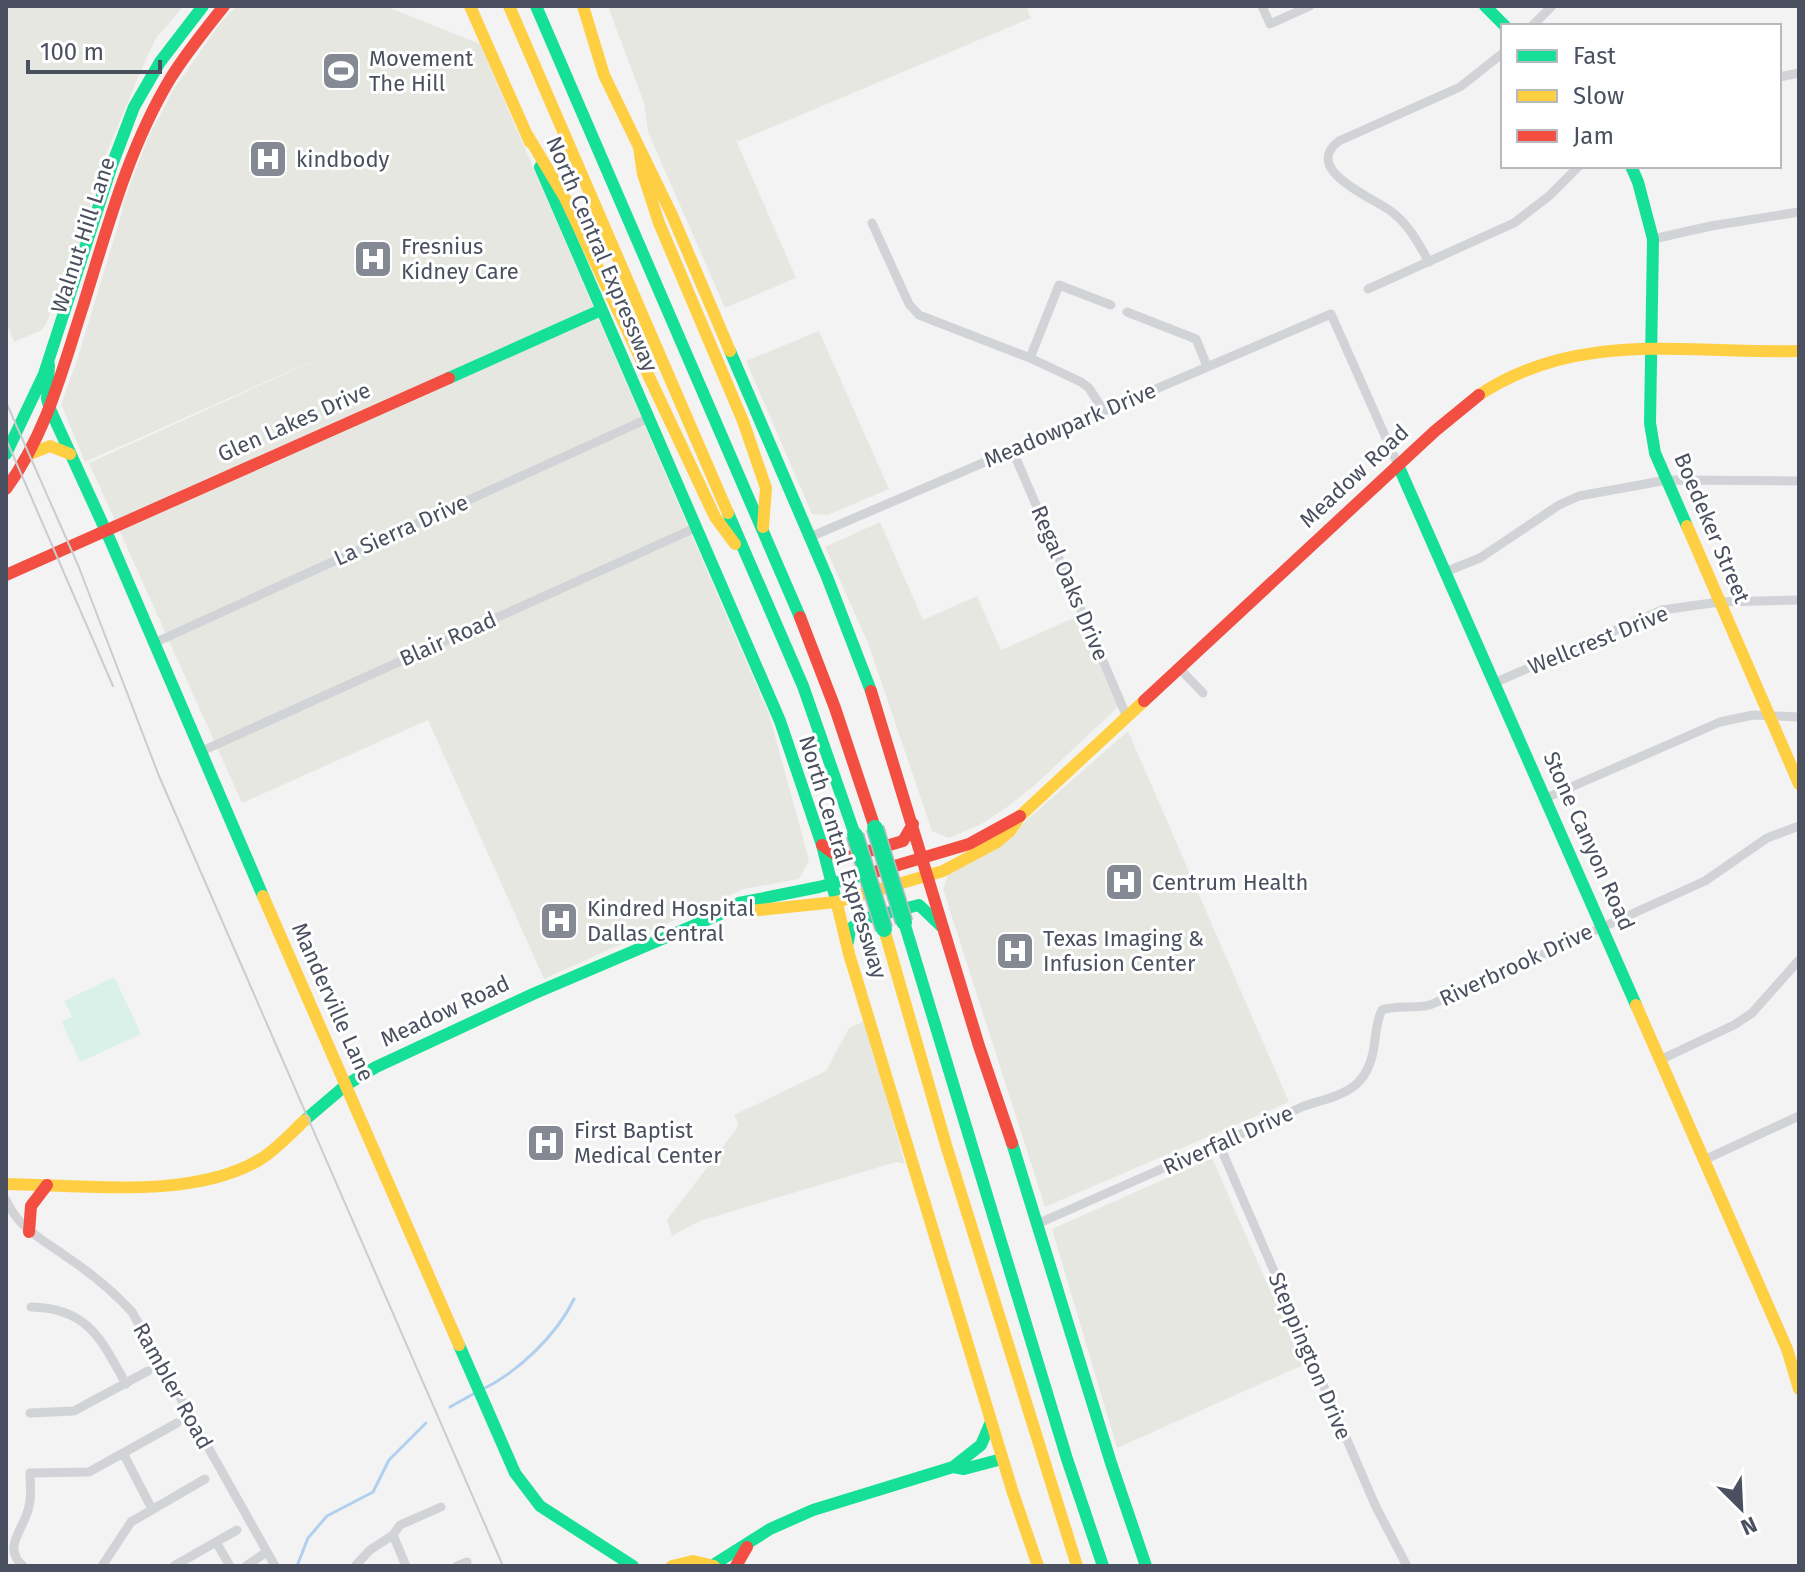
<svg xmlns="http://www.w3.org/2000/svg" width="1805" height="1572" font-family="'Fira Sans',sans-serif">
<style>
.commercial{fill:#e7e7e2}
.green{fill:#d9f1e9}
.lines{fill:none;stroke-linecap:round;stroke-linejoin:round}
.stream{stroke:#b0d0ed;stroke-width:3}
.street{stroke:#d2d3d6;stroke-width:9}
.fast{stroke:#16e098;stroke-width:12}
.slow{stroke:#ffcf43;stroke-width:12}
.jam{stroke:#f24e42;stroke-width:12}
.tram{stroke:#cbccce;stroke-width:2}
.fast-bridge-casing{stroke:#b8bac2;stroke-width:19;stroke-linecap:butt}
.fast-bridge{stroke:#16e098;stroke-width:16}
.labels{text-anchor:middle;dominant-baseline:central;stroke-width:6;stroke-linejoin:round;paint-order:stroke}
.poi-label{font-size:22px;fill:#4a505f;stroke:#fff;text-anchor:start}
.street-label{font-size:22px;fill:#4a505f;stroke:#fff}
</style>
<rect width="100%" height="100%" fill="#f3f3f3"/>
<!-- commercial -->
<path class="commercial" d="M 6,6 L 184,6 L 156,38 L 140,73 L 94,183 L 84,239 L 70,259 L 47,322 L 42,330 L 14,342 L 6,323 Z
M 237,6 L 385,6 L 480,44 L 769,714 L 809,860 L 799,879 L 744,889 L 544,979 L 428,720 L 242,803 L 89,463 L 340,349 L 85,462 L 61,404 L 78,357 L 122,212 L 123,203 L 148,138 L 173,90 L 221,22 Z
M 608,6 L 1026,6 L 1031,18 L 739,141 L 736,140 L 796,278 L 725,308 L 648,132 L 644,103 Z
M 819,331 L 889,489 L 828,515 L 812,514 L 746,361 Z
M 880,522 L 923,620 L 977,596 L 1001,650 L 1078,616 L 1118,707 L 1035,785 L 1006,808 L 980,825 L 949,838 L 932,831 L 868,643 L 825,547 Z
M 1128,731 L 1289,1102 L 1045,1207 L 943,889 L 948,875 L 996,847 Z
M 865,1021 L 905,1164 L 896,1162 L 700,1221 L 672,1236 L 667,1220 L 737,1128 L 738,1124 L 734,1115 L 826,1071 L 849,1028 Z
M 1212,1158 L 1303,1365 L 1117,1448 L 1052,1229 Z"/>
<!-- green -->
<path class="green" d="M 114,977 L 141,1034 L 80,1062 L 62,1022 L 72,1017 L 64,1001 Z"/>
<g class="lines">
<!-- stream -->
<path class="stream" d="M 481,1390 C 517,1373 557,1335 574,1299
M 450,1407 L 475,1393
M 297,1566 L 308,1538 L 327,1516 L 373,1492 L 389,1460 L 426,1423"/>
<!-- street -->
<path class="street" d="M 1262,6 L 1270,24 L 1310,6
M 1532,26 L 1552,6
M 1779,77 L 1799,73
M 872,223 L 909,304 L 919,315 L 1030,358 L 1081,382 L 1089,388 L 1103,410
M 1653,239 L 1711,226 L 1799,212
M 1429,262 C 1419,244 1409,225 1392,212 C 1376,199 1300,170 1339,141 L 1460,87 L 1503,53
M 1368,289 L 1514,223 L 1549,196 L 1579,166
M 1127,312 L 1196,339 L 1207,366
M 1030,358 L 1059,285 L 1111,305
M 1012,449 L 1127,717
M 810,537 L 1331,314 L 1398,465
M 1445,572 L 1480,558 L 1559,505 L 1579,496 L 1667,480 L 1799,481
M 154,643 L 649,418
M 1179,668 L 1203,693
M 1494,683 L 1662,610 L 1719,602 L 1799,600
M 202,751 L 695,528
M 1546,798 L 1720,722 L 1753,715 L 1799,717
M 1660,1060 L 1734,1025 L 1752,1013 L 1799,960
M 1219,1144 L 1376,1507 L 1407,1566
M 1704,1160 L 1799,1116
M 6,1200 C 18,1227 40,1238 64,1255 C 88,1271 113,1291 132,1312 L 275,1566
M 1037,1224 L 1304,1106 C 1342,1094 1367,1091 1374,1047 C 1376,1035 1376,1021 1382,1010 C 1397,1005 1414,1009 1430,1005 L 1705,881 L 1767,838 L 1799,826
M 31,1307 C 88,1308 101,1339 126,1384
M 30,1413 L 74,1411 L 148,1371
M 124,1455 L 152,1509
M 393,1535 L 406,1566
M 216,1542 L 230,1566
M 23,1566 C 1,1547 25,1529 29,1506 C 32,1496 30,1484 30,1473 L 89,1472 L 177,1423
M 102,1566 L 131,1522 L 205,1479
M 174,1566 L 237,1530
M 246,1566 L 265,1553
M 355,1566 L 370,1550 L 393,1535 L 400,1525 L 441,1507
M 457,1566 L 467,1562"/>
<!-- fast -->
<path class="fast" d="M 536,6 L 800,617
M 1485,6 L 1505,26
M 1631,166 L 1638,182 L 1653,239 L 1650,423 L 1655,453 L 1687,526
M 540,167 L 780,721 L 822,845 L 838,908
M 730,351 L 827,577 L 871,691
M 49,365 L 47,399 L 50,409 L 110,540 L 263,896
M 449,378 L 601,310
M 6,454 L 44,374 L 112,165 L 134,107 L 160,62 L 203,6
M 1398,465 L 1636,1005
M 728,513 L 803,686 L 855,835
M 904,922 L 1067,1459 L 1103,1566
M 848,942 L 850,929 L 863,919 L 919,905 L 943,928
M 305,1120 L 346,1085 L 376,1067 L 533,994 L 730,910 L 739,903 L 819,887 L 878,871
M 1012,1143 L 1111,1463 L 1146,1566
M 459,1345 L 515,1473 L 540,1506 L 633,1566
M 953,1467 L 981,1445 L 990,1424
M 713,1565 L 770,1529 L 813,1510 L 953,1467 L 964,1469 L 1002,1459"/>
<!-- slow -->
<path class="slow" d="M 470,6 L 530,142
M 509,6 L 728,513
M 583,6 L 604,75 L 672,215 L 730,351
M 528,136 L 565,198 L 715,517 L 735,544
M 639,147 L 643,174 L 659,223 L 743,421 L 766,488 L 763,527
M 1479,395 C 1578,329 1687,354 1799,351
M 30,454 L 50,446 L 70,454
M 1687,526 L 1799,784
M 263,896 L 459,1345
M 838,908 L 849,954 L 1013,1493 L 1038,1566
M 730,910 L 741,912 L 836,902 L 943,871 L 997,842 L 1010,831 L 1020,816 L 1144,701
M 884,929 L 946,1145 L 1077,1566
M 1636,1005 L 1787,1349 L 1799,1389
M 6,1184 C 81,1185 193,1200 259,1160 C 276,1150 291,1133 305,1120
M 672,1566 L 693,1561 L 714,1566"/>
<!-- jam -->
<path class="jam" d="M 6,489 C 47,433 62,370 83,306 C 107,229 128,149 170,79 C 186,53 205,30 224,6
M 6,575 L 449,378
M 800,617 L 835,708 L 875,828
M 871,691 L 979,1046 L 1012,1143
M 1144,701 L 1435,431 L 1479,395
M 822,845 L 842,859 L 903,841 L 913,824
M 878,871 L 969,844 L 1020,816
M 29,1232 L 31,1206 L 47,1185
M 736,1566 L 747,1547"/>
<!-- tram -->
<path class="tram" d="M 6,402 L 78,565 L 159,776 L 503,1566
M 6,439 L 113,686"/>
<defs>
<path id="fast-bridge" d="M 875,828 L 904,922
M 855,835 L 884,929"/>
</defs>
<!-- fast-bridge casing -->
<use href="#fast-bridge" class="fast-bridge-casing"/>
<!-- fast-bridge -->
<use href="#fast-bridge" class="fast-bridge"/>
</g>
<!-- icons -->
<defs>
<symbol id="stadium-square" viewBox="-11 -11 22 22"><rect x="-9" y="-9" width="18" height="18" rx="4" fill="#858993" stroke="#fff"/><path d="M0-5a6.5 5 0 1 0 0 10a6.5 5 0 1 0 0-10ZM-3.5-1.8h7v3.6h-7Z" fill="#fff"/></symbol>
<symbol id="hospital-square" viewBox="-11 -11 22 22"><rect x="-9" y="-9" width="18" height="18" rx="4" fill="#858993" stroke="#fff"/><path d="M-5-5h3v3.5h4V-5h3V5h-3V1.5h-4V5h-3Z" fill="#fff"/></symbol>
</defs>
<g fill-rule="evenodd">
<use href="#stadium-square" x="319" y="49" width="44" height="44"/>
<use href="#hospital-square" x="246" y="137" width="44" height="44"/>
<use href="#hospital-square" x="351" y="237" width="44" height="44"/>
<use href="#hospital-square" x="1102" y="860" width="44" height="44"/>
<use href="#hospital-square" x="537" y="899" width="44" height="44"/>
<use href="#hospital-square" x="993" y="929" width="44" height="44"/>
<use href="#hospital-square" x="524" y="1121" width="44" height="44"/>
</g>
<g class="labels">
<!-- poi labels -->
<g class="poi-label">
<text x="369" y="58">Movement<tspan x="369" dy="25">The Hill</tspan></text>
<text x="296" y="159">kindbody</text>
<text x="401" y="246">Fresnius<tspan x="401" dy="25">Kidney Care</tspan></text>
<text x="1152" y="882">Centrum Health</text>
<text x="587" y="908">Kindred Hospital<tspan x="587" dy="25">Dallas Central</tspan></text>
<text x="1043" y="938">Texas Imaging &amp;<tspan x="1043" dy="25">Infusion Center</tspan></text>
<text x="574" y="1130">First Baptist<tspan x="574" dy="25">Medical Center</tspan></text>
</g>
<!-- street labels -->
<g class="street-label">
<text transform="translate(83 235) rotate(-72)">Walnut Hill Lane</text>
<text transform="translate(602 254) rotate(67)">North Central Expressway</text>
<text transform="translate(294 422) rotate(-24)">Glen Lakes Drive</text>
<text transform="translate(1070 425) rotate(-23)">Meadowpark Drive</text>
<text transform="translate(1354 476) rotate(-43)">Meadow Road</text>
<text transform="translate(1712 528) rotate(67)">Boedeker Street</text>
<text transform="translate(401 530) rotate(-24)">La Sierra Drive</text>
<text transform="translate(1070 583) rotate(67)">Regal Oaks Drive</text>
<text transform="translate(448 639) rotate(-24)">Blair Road</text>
<text transform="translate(1598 640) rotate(-22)">Wellcrest Drive</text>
<text transform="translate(1589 841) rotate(66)">Stone Canyon Road</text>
<text transform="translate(843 857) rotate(73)">North Central Expressway</text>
<text transform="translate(1516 965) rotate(-25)">Riverbrook Drive</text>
<text transform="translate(333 1002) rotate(66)">Manderville Lane</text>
<text transform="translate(445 1011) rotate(-25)">Meadow Road</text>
<text transform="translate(1228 1140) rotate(-24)">Riverfall Drive</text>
<text transform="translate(1310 1356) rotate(67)">Steppington Drive</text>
<text transform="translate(173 1386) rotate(61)">Rambler Road</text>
</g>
</g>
<!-- border -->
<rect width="1805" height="1572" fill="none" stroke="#4a505f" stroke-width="16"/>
<!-- legend -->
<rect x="1501" y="24" width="280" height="144" fill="#ffffff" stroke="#b7b9bf" stroke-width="2"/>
<rect x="1517" y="50" width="40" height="12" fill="#16e098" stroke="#b7b9bf" stroke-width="2"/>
<text x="1573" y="64" font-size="24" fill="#4a505f">Fast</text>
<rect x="1517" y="90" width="40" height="12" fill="#ffcf43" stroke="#b7b9bf" stroke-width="2"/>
<text x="1573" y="104" font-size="24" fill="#4a505f">Slow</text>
<rect x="1517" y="130" width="40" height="12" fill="#f24e42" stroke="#b7b9bf" stroke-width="2"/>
<text x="1573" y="144" font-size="24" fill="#4a505f">Jam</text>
<!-- north arrow -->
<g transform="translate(1741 1508) rotate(156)" stroke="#ffffff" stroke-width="6" paint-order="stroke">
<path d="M0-6L14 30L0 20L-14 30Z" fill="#4a505f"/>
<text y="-12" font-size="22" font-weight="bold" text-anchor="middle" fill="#4a505f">N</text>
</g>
<!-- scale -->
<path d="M28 60v12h132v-12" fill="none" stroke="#4a505f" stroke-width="4"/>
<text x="40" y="60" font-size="24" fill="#4a505f" stroke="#ffffff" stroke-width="6" paint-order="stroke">100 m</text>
</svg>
